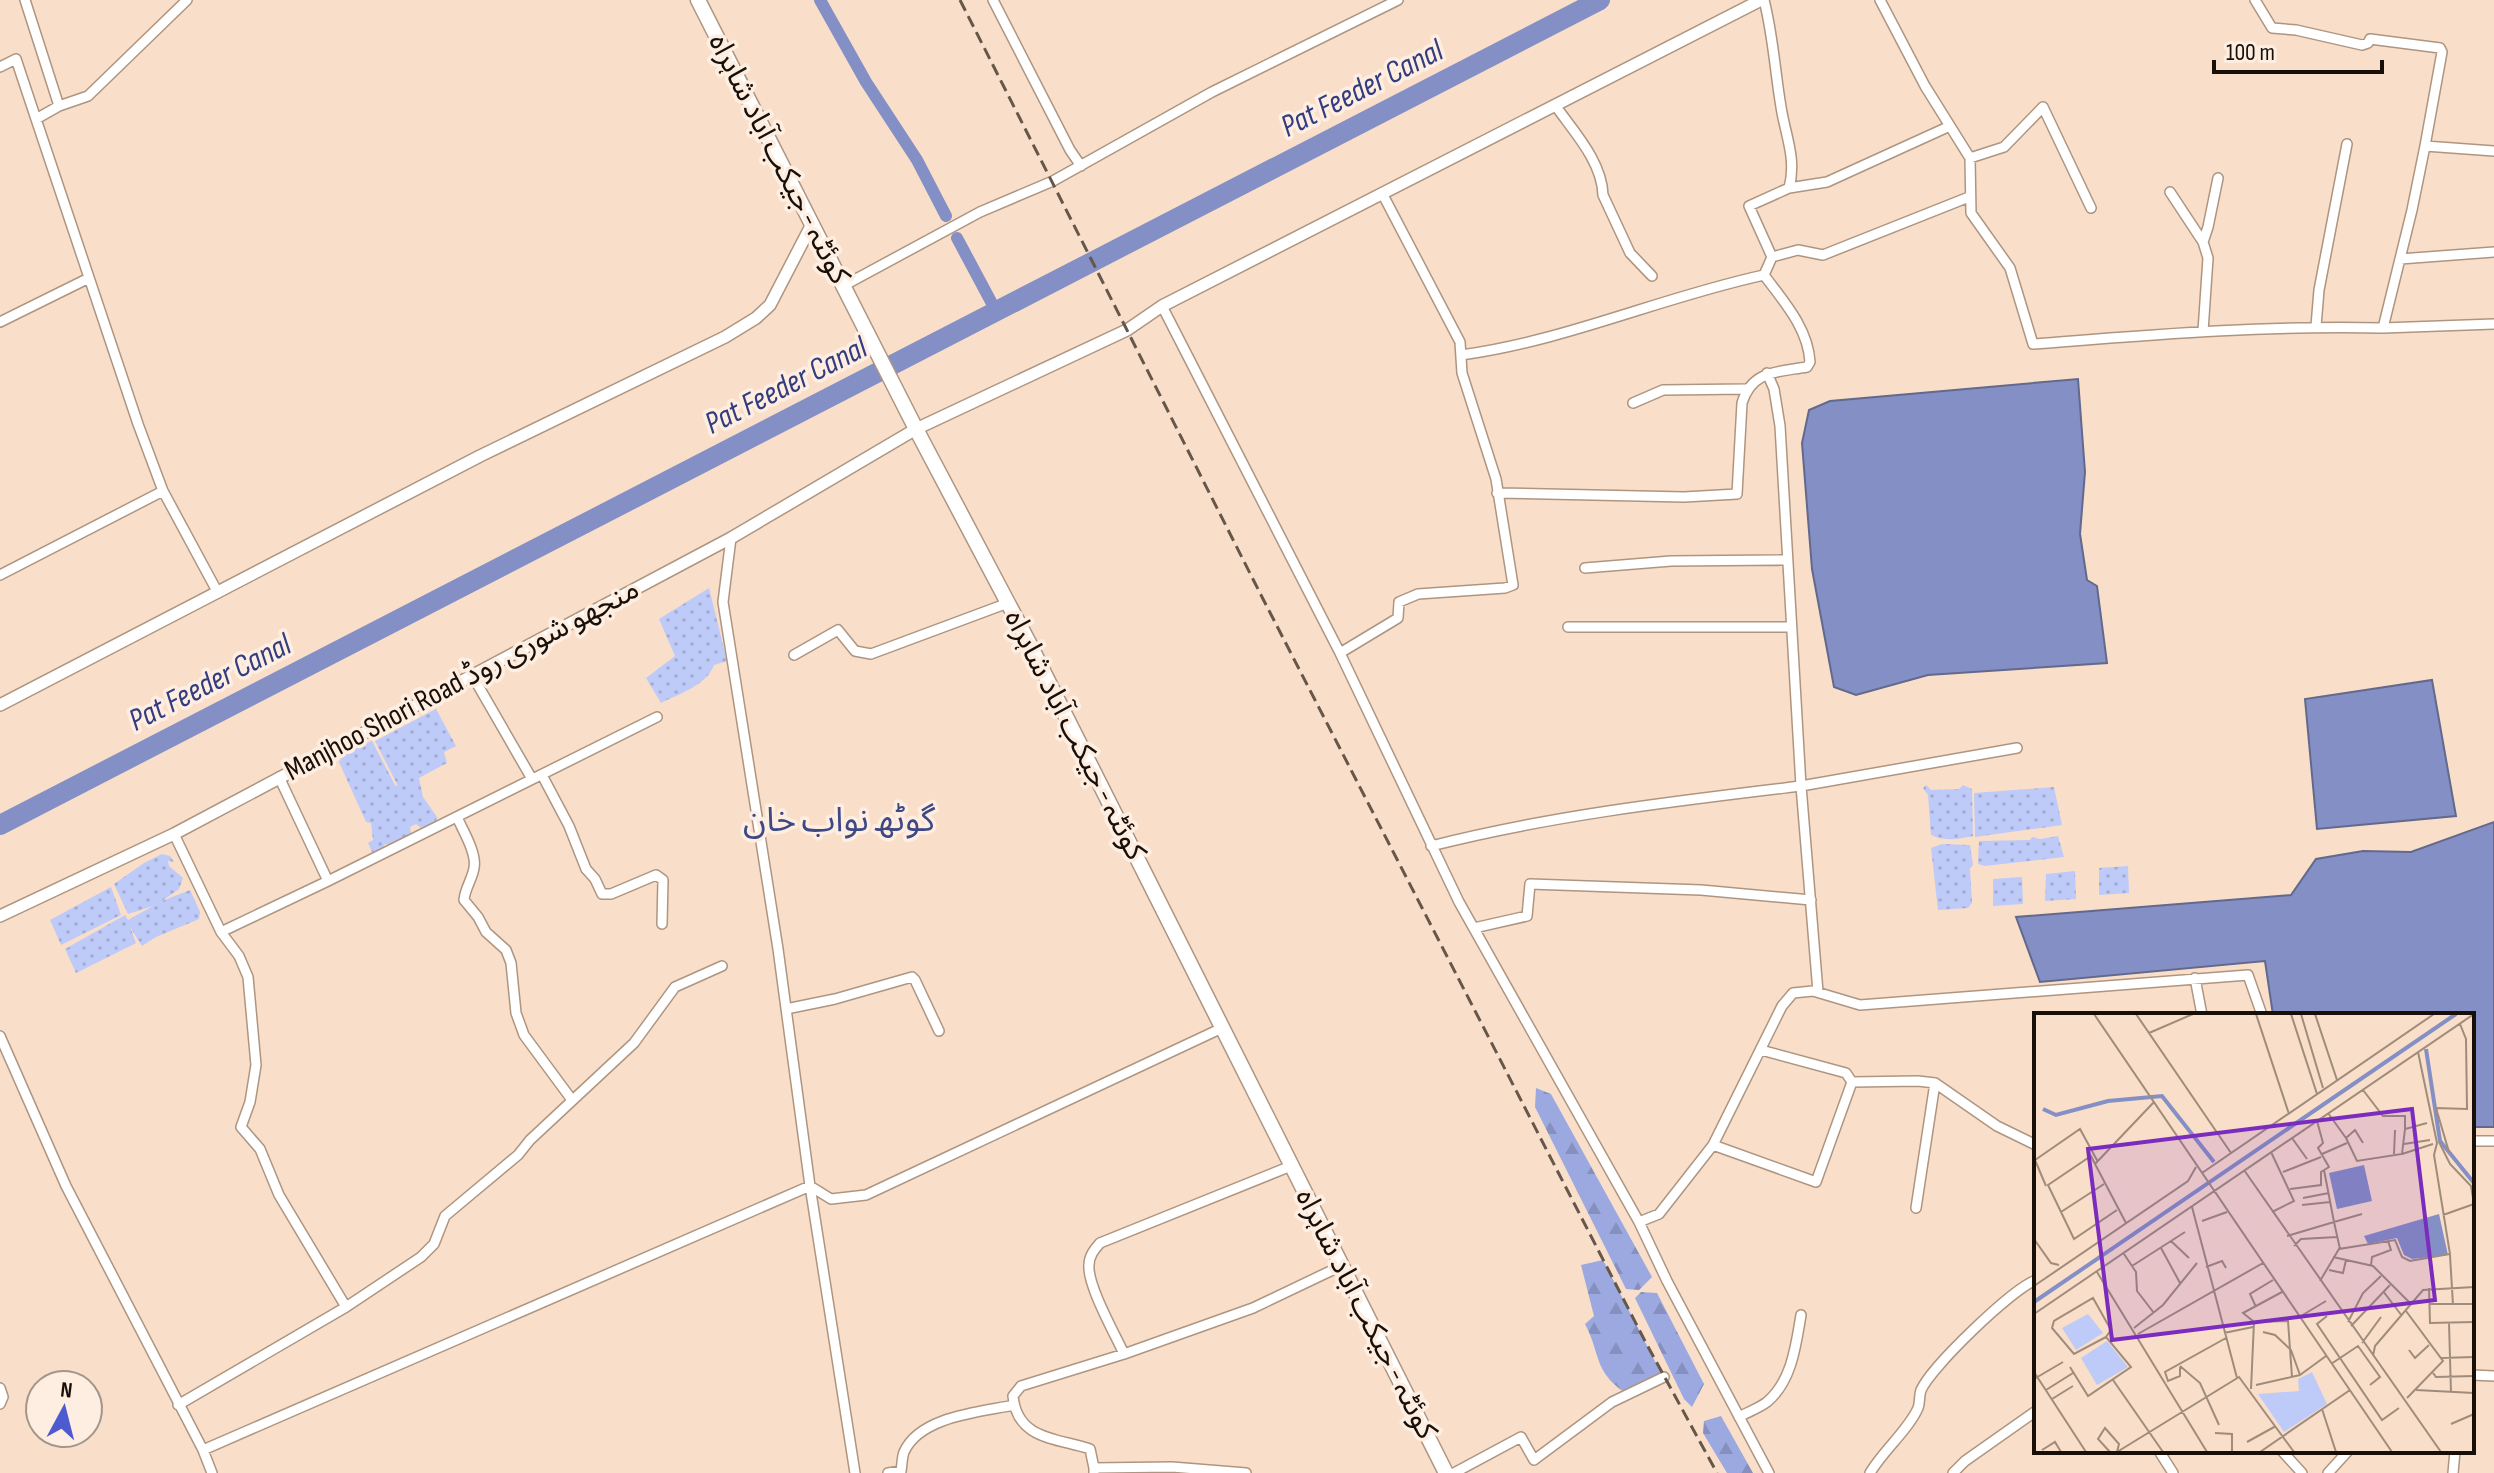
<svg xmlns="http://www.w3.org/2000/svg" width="2494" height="1473" font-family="'Sofia Sans Condensed','Noto Sans Arabic',sans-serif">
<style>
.grass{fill:url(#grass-dots)}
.forest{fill:url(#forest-firs)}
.water{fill:#838fc5;stroke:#63698c;stroke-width:2}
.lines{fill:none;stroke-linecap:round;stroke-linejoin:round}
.canal{stroke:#838fc5;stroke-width:12}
.river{stroke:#838fc5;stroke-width:20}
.minor-casing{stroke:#ae9581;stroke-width:12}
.tertiary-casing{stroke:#ae9581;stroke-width:14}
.trunk-casing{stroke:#ae9581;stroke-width:17}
.minor{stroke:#fff;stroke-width:9}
.tertiary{stroke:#fff;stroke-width:11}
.trunk{stroke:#fff;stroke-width:14}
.rail{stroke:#65574a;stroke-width:3;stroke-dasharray:12 6;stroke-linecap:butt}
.labels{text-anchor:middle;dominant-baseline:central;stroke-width:7;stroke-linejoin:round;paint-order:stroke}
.street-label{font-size:30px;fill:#180f08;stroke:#feeee1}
.water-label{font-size:32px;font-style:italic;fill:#323c7e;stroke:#feeee1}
.quarter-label{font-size:34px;fill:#3e4884;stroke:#feeee1}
.inset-river{fill:none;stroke:#838fc5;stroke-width:4}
.inset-road{fill:none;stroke:#9f8c7c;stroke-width:2}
.view{fill:#7b2cbf;fill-opacity:0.15;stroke:#7b2cbf;stroke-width:4}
.inset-edge{fill:none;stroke:#180f08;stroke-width:4}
</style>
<defs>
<pattern id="grass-dots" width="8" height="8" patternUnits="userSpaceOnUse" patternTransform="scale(2)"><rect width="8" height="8" fill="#becaf8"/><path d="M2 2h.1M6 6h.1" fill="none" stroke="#a3acd3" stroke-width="1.8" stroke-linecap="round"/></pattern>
<pattern id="forest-firs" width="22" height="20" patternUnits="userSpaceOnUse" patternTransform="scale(2)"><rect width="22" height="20" fill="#9ba9e0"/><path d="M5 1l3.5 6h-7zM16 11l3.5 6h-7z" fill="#8590bf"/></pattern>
</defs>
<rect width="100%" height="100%" fill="#f9dfc9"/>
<!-- grass -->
<path class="grass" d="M 709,588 L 727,661 L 714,665 C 707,685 679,694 661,703 L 646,678 L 675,656 L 659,619 Z
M 436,709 L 456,746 L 444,752 L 447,763 L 419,778 L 423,797 L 437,817 L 435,826 L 424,830 L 416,824 L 410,827 L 411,834 L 395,846 L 385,844 L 380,853 L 372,852 L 368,843 L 373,840 L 371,823 L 366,822 L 339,762 L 346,751 L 372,741 L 395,785 L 398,786 L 375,741 Z
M 1926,785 L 1931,790 L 1959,789 L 1963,785 L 1972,789 L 1973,836 C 1958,839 1946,842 1931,835 L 1928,795 L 1923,788 Z
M 2054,787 L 2062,825 L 1975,837 L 1974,793 Z
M 2058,836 L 2064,857 L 1985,866 L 1978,864 L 1979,841 L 2030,840 L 2032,837 L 2040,839 Z
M 1942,844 L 1970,845 L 1973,865 L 1970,868 L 1972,903 L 1968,908 L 1938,910 L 1931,848 Z
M 162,854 L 170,856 L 174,862 L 168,861 L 169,866 L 183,878 L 179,889 L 162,901 L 190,890 L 200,912 L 199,919 L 156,937 L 142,946 L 130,927 L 136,943 L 76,973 L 65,949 L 125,915 L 128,920 L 153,906 L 128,914 L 114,884 L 144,863 Z
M 2128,866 L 2129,893 L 2099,895 L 2099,868 Z
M 2075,871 L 2076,899 L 2045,901 L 2046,874 Z
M 2022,877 L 2023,904 L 1993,906 L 1993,879 Z
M 111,887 L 121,915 L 61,945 L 50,920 Z"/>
<!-- forest -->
<path class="forest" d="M 1536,1088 L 1551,1094 L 1652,1277 L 1639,1290 L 1626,1289 L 1535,1107 Z
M 1603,1260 L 1661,1373 L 1624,1392 C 1593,1370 1601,1354 1585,1324 L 1594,1316 L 1581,1265 Z
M 1641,1292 L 1657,1293 L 1704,1384 L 1692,1407 L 1684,1399 L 1635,1298 Z
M 1721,1416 L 1753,1473 L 1727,1473 L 1703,1433 L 1704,1421 Z"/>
<!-- water -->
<path class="water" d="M 2078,379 L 2085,472 L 2080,534 L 2087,580 L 2097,586 L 2107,663 L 1928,675 L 1856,695 L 1834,687 L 1812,569 L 1802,443 L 1809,410 L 1830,401 Z
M 2432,680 L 2456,816 L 2317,829 L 2305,699 Z
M 2494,822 L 2494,1127 L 2472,1127 L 2472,1015 L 2273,1015 L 2265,961 L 2040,982 L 2016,917 L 2291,895 L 2316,859 L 2363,851 L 2411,852 Z"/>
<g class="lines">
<!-- canal -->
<path class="canal" d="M 820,0 L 866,82 L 917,160 L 946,216
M 957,238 L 996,311"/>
<!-- river -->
<path class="river" d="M 0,825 L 1600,0"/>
<defs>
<path id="minor" d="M 25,0 L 59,106
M 187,0 L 88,96 L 59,106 L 36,119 L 138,424 L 163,491 L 218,593
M 993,0 L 1070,150 L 1081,166
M 1764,0 C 1773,35 1775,71 1781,107 C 1785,134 1797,159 1789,188 L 1749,206 L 1772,257 L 1764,275
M 1880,0 L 1925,86 L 1970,158 L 2004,147 L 2043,107 L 2091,208
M 2255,0 L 2272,28 L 2296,30 L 2362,45 L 2368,43 L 2370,39 L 2440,48 L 2442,52 L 2425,146
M 0,67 L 16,59 L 36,119
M 1555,105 C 1573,131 1602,161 1603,195 L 1630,253 L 1652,276
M 1970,158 L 1971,213 L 2010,268 L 2033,344 C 2150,335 2266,325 2383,328 L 2412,210 L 2425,146 L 2494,151
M 1789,188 L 1827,182 L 1950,126
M 2170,192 L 2203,242
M 1772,257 L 1798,250 L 1823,255 L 1969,197
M 2400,259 L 2494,252
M 843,286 L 980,212 L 1053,181 L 1212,92 L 1398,0
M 1162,306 L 1340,653 L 1459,902 L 1639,1222 L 1667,1281 L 1769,1473
M 0,322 L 89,278
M 2316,326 L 2319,290 L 2347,144
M 2383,328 L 2494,324
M 2203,331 L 2208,258 L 2203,242 L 2208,227 L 2218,178
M 1461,355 C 1565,341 1662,297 1764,275
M 1767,373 L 1774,389 L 1780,426 L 1801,786 L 2017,748
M 1633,403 L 1663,390 L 1746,389
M 1497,493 L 1684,497 L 1737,494 L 1742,403 C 1752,370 1778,372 1807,367 L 1810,362 C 1808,328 1784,302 1764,275
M 731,538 L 723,602 L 778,949 L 810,1186 L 855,1473
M 1585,568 L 1671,561 L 1787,560
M 0,575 L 163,491
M 1568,627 L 1791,627
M 1340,653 L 1398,618 L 1399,602 L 1418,594 L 1505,588 L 1513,585 L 1496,479 L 1462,373 L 1460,342 L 1382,193
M 794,655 L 838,630 L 855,651 L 871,654 L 1008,603
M 472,675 L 532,779
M 542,775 L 569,826 L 586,869 L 595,879 L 602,894 L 611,894 L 656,875 L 663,880 L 662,924
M 279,777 L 328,881
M 457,817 C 463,831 477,853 474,868 C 472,880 465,888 464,900 L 478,917 L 486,932 L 506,950 L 511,963 L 516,1013 L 524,1035 L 572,1100
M 174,834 L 221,932 L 239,956 L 248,977 L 256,1065 L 250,1102 L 241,1127 L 260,1149 L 279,1195 L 346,1307
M 1431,846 C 1553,815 1676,801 1801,786 L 1818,992
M 1474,928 L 1527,916 L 1530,884 L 1701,890 L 1811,900
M 221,932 L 328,881 L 657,717
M 2195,978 L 2202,1015
M 786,1009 L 835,999 L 912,977 L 915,980 L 939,1031
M 0,1036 L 66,1186 L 203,1450 L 212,1473
M 1761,1050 L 1846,1073 L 1852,1082 L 1918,1081 L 1935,1083 L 1997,1126 L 2036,1145
M 2472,1141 L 2494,1141
M 1713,1145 L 1816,1182 L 1852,1082
M 1916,1208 L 1935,1083
M 1639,1222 L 1659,1214 L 1713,1145 L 1782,1006 L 1793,993 L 1813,991 L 1860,1005 L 2248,975 L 2262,1015
M 1124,1354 C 1115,1334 1087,1285 1089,1265 C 1089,1256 1094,1250 1100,1243 L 1291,1166
M 2472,1375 L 2494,1376
M 0,1388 L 3,1397 L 0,1404
M 178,1405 L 346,1307 L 421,1257 L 434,1244 L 445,1216 L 518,1155 L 530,1140 L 634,1043 L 675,987 L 722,966
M 1739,1417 C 1748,1412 1759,1408 1767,1402 C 1792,1381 1796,1345 1801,1315
M 203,1450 L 810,1186 L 831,1199 L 866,1195 L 1222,1028
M 2159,1451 L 2173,1473
M 2282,1451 L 2302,1473
M 1094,1468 L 1090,1449 C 1057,1438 1017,1440 1013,1396 L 1021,1386 L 1124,1354 L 1253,1308 L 1341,1266
M 888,1473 L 901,1471 C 902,1465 902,1457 904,1452 C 920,1416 981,1412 1014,1405
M 1094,1473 L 1094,1468 L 1172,1467 L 1246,1473
M 1454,1473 L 1521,1437 L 1534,1460 L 1612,1402 L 1664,1377
M 1870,1473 C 1882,1452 1909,1429 1918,1408 C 1920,1403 1919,1396 1921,1390 C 1932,1366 2012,1289 2036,1280
M 1953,1473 L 1965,1461 L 2036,1411
M 2328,1473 L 2348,1451
M 2453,1473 L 2455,1451"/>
<path id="tertiary" d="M 0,705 L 480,456 L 725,337 L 756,318 L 770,305 L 812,224
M 0,916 L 174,834 L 731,538 L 916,429 L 1127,330 L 1162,306 L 1761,0"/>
<path id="trunk" d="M 698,0 L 916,429 L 1028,641 L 1446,1473"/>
</defs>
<!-- minor casing -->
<use href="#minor" class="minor-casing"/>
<!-- tertiary casing -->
<use href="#tertiary" class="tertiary-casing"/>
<!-- trunk casing -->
<use href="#trunk" class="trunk-casing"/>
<!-- minor -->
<use href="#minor" class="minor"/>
<!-- tertiary -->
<use href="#tertiary" class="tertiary"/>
<!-- trunk -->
<use href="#trunk" class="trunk"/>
<!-- rail -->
<path class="rail" d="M 960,0 L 1262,597 L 1646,1343 L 1717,1473"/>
</g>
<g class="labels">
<!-- street labels -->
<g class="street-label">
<text transform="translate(779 159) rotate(63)">کوئٹہ - جیکب آباد شاہراہ</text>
<text transform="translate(462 680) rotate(-28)">Manjhoo Shori Road منجھو شوری روڈ</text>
<text transform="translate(1075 735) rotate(63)">کوئٹہ - جیکب آباد شاہراہ</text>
<text transform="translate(1366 1314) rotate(63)">کوئٹہ - جیکب آباد شاہراہ</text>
</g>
<!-- water labels -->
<g class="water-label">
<text transform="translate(1362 89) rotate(-27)">Pat Feeder Canal</text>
<text transform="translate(786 386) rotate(-27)">Pat Feeder Canal</text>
<text transform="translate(210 683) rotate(-27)">Pat Feeder Canal</text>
</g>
<!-- quarter labels -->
<g class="quarter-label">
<text x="839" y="820">گوٹھ نواب خان</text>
</g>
</g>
<!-- overview -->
<g transform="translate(2034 1013)">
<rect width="440" height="440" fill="#f9dfc9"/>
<path d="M 54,301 L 69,320 L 42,337 L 28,315 ZM 73,328 L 94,354 L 63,372 L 47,345 Z" fill="#becaf8"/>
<path d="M 278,359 L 293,391 L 250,419 L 224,381 L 265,378 L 264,366 Z" fill="#becaf8"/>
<path d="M 330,152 L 338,188 L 303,196 L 295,160 ZM 405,201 L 414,242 L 378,246 L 370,242 L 363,225 L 334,231 L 330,223 Z" fill="#838fc5"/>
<path class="inset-river" d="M 392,36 L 406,128 L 440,170M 9,96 L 22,102 L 74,88 L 128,83 L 180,149M 0,289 L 422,1"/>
<path class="inset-road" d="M 60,1 L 358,439M 102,1 L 197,140M 222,1 L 255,101M 257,1 L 283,81M 267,1 L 289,75M 281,1 L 303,67M 115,20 L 159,1M 329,77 L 349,103 L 371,103 L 371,116M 294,100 L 312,125 L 321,117 L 329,130M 258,125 L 273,146M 312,125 L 323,148 L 368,141 L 371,116 L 393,110M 405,129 L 416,151 L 437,173 L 440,191M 370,131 L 396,127M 237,139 L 260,188 L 238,199M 415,139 L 402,95 L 433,96 L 432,26 L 426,11M 288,141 L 313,130M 360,141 L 361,117M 368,141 L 399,131M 61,151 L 57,143 L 14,172 L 40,226 L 83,197M 210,157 L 407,439M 290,157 L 300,209 L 328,201M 249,159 L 287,144M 168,160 L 400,1M 12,173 L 1,147 L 46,116 L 64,149M 256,176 L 287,172 L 287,159 L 295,154 L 284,135 L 289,130 L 283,108M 269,185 L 295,180M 268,192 L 296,189M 158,194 L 203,365M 27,199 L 70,171M 409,202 L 440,191M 168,208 L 193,199M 92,210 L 61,151 L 120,89M 253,223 L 300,209 L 306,236M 0,226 L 17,250 L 25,252M 137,228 L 155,245M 260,233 L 267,226 L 303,224M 127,235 L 146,270M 90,241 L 102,259 L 103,278 L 120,300M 416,242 L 419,292M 299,244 L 339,253 L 378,292M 337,252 L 338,244 L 357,237 L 354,228M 98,253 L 151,219M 172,254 L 188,248 L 192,255M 295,257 L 309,260 L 312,247M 63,259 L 173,439M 286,268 L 305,236 L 361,227 L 368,244 L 376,248 L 416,241 L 400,142 L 403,130 L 384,39M 0,273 L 154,168 L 162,154M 395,275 L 396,310 L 440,309M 349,278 L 368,303M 396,291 L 440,291M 222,294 L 216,281 L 239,267M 372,298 L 409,348 L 373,385M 0,301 L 440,1M 267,303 L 292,288M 293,303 L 283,311 L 348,407 L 365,395M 219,308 L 209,300 L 248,279M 314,309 L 329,280 L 347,263M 415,310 L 417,380M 317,313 L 356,272M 100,315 L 129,292 L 163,250M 229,319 L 241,322 L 257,337 L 266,362 L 292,343M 190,320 L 219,314M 104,321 L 229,250M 328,330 L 347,304M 375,337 L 381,345 L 395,332M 339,343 L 341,333 L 389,277 L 440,274M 407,345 L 440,344M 297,351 L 324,333 L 346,364 L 336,372M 146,353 L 166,370 L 185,412M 36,354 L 54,383 L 97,354 L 72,324 L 77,317 L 59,285 L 20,308 L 18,315 L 40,341 L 72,324M 146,354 L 146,363 L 134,368 L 131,359 L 192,325M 0,359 L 52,439M 399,360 L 402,364 L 440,363M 0,366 L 29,349M 79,367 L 129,439M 222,372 L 266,362M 217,376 L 220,309 L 254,308 L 258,364M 12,377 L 39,360M 382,377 L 440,380M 18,386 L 39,373M 288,396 L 302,439M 417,411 L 440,401M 181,420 L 198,421 L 198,439M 213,429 L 242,413M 8,437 L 21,429 L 27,439M 76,439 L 64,426 L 71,415 L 85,431 L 83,439 L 76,439M 83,439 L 205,364 L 260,439M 226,439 L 316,377"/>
<path class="view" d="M 378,96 L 401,287 L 78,327 L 54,136 Z"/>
<rect width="440" height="440" class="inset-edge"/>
</g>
<!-- north arrow -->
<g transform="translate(64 1409) rotate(7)"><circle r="38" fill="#feeee1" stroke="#a2958a" stroke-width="2"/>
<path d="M0-6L14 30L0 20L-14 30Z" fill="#4e5bd0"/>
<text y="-12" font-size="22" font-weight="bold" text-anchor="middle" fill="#180f08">N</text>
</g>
<!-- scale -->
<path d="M2214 60v12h168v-12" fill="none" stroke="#180f08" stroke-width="4"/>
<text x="2226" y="60" font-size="24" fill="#180f08" stroke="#feeee1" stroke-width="6" paint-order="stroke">100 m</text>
</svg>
